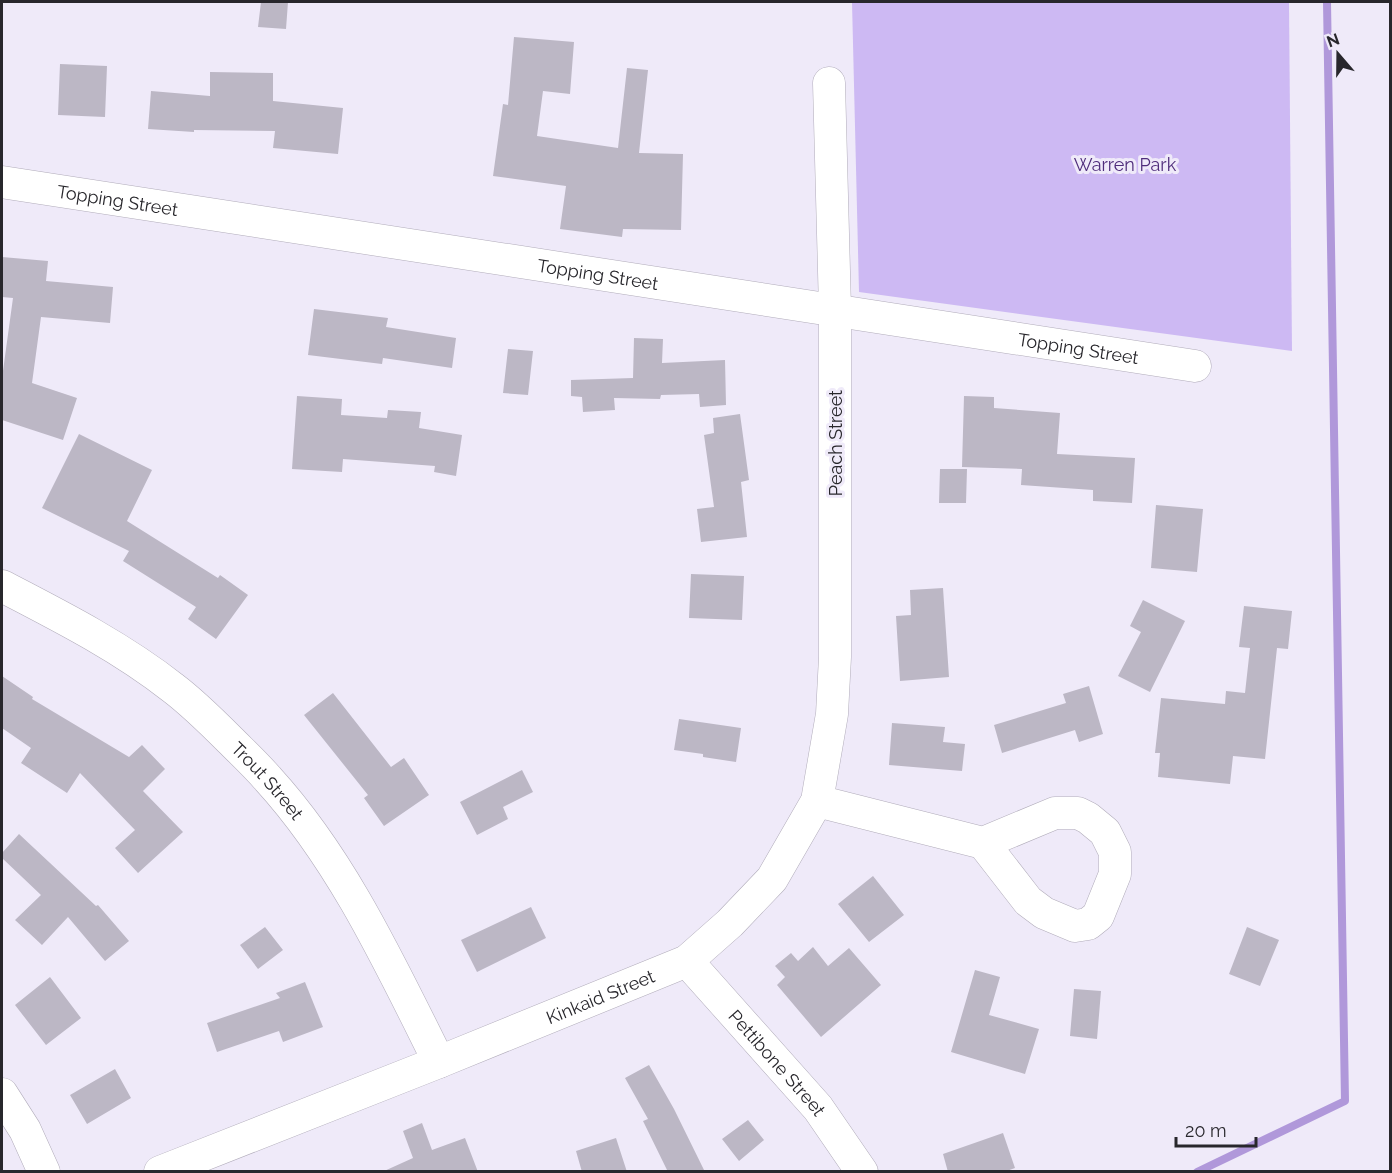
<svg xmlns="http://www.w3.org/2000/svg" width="1392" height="1173" font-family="Raleway,sans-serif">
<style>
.green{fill:#cdb9f3}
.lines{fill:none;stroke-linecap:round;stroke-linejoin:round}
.stream{stroke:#b098da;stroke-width:8}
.building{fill:#bcb7c5}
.minor-casing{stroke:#b1acba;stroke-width:33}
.minor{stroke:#fff;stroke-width:32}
.labels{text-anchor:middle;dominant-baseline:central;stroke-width:6;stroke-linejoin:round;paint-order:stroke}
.park-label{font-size:18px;fill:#4f2d7b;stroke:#efeaf9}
.street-label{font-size:18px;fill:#28272c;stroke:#efeaf9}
</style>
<rect width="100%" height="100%" fill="#efeaf9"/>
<!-- green -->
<path class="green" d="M 852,2 L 1289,2 L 1292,351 L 859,292 Z"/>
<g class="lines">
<!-- stream -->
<path class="stream" d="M 1197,1172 L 1345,1101 L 1327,2"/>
</g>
<!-- building -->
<path class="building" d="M 261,2 L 288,2 L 286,29 L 258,27 Z
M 514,37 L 574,42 L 570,94 L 543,91 L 537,136 L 618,148 L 627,68 L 648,70 L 639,153 L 683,154 L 681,230 L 623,229 L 622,237 L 560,229 L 566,186 L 493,176 L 503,104 L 508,105 Z
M 60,64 L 107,66 L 105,117 L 58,115 Z
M 210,72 L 273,73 L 273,101 L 343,108 L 338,154 L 273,148 L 275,131 L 194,130 L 194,132 L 148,129 L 151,91 L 210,96 Z
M 2,257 L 48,261 L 46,281 L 113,287 L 110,323 L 41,317 L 32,383 L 77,398 L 63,440 L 2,420 L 2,378 L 13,298 L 2,297 Z
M 314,309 L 388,318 L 386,327 L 456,338 L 452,368 L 383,358 L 382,364 L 308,355 Z
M 634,338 L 663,339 L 662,363 L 725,360 L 726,405 L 700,407 L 699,394 L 661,395 L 660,399 L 614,398 L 615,410 L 583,412 L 582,397 L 571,396 L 571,380 L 633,378 Z
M 508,349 L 533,351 L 528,395 L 503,393 Z
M 297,396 L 342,399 L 341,415 L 387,418 L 388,410 L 421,412 L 419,428 L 462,435 L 456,476 L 434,472 L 435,466 L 343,459 L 342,472 L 292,469 Z
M 964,396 L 994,397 L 994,408 L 1060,413 L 1057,454 L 1135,458 L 1132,503 L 1093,501 L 1093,490 L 1021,485 L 1022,469 L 962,467 Z
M 740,414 L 749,480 L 741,482 L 747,537 L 701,542 L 697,509 L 714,507 L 704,435 L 714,433 L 713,418 Z
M 79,434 L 152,470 L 127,521 L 218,578 L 220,575 L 248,595 L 216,639 L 188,619 L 196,607 L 123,561 L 129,551 L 42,508 Z
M 940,469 L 967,469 L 966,503 L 939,503 Z
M 1156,505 L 1203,509 L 1197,572 L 1151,568 Z
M 691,574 L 744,576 L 742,620 L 689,618 Z
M 943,588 L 949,677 L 900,681 L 896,616 L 911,615 L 910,590 Z
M 1143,600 L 1185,621 L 1150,692 L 1118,676 L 1141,632 L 1130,626 Z
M 1244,606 L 1292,611 L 1288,649 L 1277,648 L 1265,759 L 1233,756 L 1230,784 L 1158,777 L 1160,753 L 1155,753 L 1161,698 L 1225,704 L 1226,691 L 1245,693 L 1250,648 L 1239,647 Z
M 2,676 L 33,697 L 32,699 L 129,757 L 142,745 L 165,769 L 143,791 L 183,832 L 138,873 L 115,848 L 135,830 L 80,773 L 67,793 L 21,763 L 31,748 L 2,728 Z
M 1089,686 L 1103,734 L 1079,742 L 1075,730 L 1002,753 L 994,725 L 1066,703 L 1063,694 Z
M 333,693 L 391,767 L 404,758 L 429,795 L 384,826 L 364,798 L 368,795 L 304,715 Z
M 679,719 L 741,728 L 736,762 L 703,757 L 703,754 L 674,750 Z
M 892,723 L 945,727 L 943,742 L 965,744 L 962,771 L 889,765 Z
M 522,770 L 533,792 L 503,807 L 508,819 L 477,835 L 460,802 Z
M 19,834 L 96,906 L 98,905 L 129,941 L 105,961 L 68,917 L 42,945 L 15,920 L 41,895 L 2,858 L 2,853 Z
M 873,876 L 904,915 L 869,942 L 838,904 Z
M 531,907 L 546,938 L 477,972 L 461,940 Z
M 265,927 L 283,950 L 258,969 L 240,945 Z
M 1247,927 L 1279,940 L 1260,986 L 1229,974 Z
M 813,947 L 828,966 L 849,948 L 881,985 L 821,1037 L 777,985 L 785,977 L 775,966 L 791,953 L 798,961 Z
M 975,970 L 1000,977 L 989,1015 L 1039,1029 L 1025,1074 L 951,1052 Z
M 50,977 L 81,1018 L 46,1045 L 15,1005 Z
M 305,982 L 323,1027 L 283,1042 L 279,1031 L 217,1052 L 207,1023 L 280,998 L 276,993 Z
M 1074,989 L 1101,991 L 1097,1039 L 1070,1036 Z
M 649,1065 L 674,1109 L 705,1172 L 668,1172 L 643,1121 L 648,1119 L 625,1078 Z
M 115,1069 L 131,1098 L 87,1124 L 70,1095 Z
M 748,1120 L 764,1140 L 739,1161 L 722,1139 Z
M 422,1123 L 432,1150 L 465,1138 L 478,1172 L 382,1172 L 413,1158 L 403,1131 Z
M 1003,1133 L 1015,1168 L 1004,1172 L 948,1172 L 943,1154 Z
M 616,1138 L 627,1172 L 582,1172 L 576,1151 Z"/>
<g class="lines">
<defs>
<g id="minor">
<path id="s1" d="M 2,182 L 1195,366"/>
<path id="s2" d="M 2,586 C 60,616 121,647 173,688 C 193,703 212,722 230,740 C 243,753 256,765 268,779 C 342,860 390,964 439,1062"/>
<path d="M 817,801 L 983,843 L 1055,813 L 1078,813 L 1088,818 L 1105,832 L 1115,852 L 1115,874 L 1098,916 L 1088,924 L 1075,926 L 1044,913 L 1028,901 L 983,843"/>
<path id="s3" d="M 687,961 L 818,1108 L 862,1172"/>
<path d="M 2,1094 L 25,1130 L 44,1172"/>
<path id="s4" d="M 160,1172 L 439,1062 L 687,961 L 730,923 L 772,879 L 817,801 L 832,714 L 835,657 L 835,309 L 829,83"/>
</g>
</defs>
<!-- minor casing -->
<use href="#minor" class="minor-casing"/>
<!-- minor -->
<use href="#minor" class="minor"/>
</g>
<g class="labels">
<!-- park labels -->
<g class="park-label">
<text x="1125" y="164">Warren Park</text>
</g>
<!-- street labels -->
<g class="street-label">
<text stroke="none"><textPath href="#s1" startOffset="117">Topping Street</textPath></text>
<text stroke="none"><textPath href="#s1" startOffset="603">Topping Street</textPath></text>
<text stroke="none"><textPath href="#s1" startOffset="1089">Topping Street</textPath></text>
<text transform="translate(835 443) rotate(-90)">Peach Street</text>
<text stroke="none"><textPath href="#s2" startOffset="332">Trout Street</textPath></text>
<text stroke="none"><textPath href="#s4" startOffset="474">Kinkaid Street</textPath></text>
<text stroke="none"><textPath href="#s3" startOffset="136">Pettibone Street</textPath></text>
</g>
</g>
<!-- border -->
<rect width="1392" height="1173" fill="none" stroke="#28272c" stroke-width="6"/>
<!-- north arrow -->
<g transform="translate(1338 54) rotate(340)" stroke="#efeaf9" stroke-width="4.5" paint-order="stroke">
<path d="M0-4.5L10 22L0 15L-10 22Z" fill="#28272c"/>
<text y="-9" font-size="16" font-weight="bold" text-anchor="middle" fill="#28272c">N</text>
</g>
<!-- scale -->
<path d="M1176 1137v9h80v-9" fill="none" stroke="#28272c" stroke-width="3"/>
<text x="1185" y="1137" font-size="18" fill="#28272c" stroke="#efeaf9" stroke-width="4.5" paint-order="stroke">20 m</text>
</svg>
